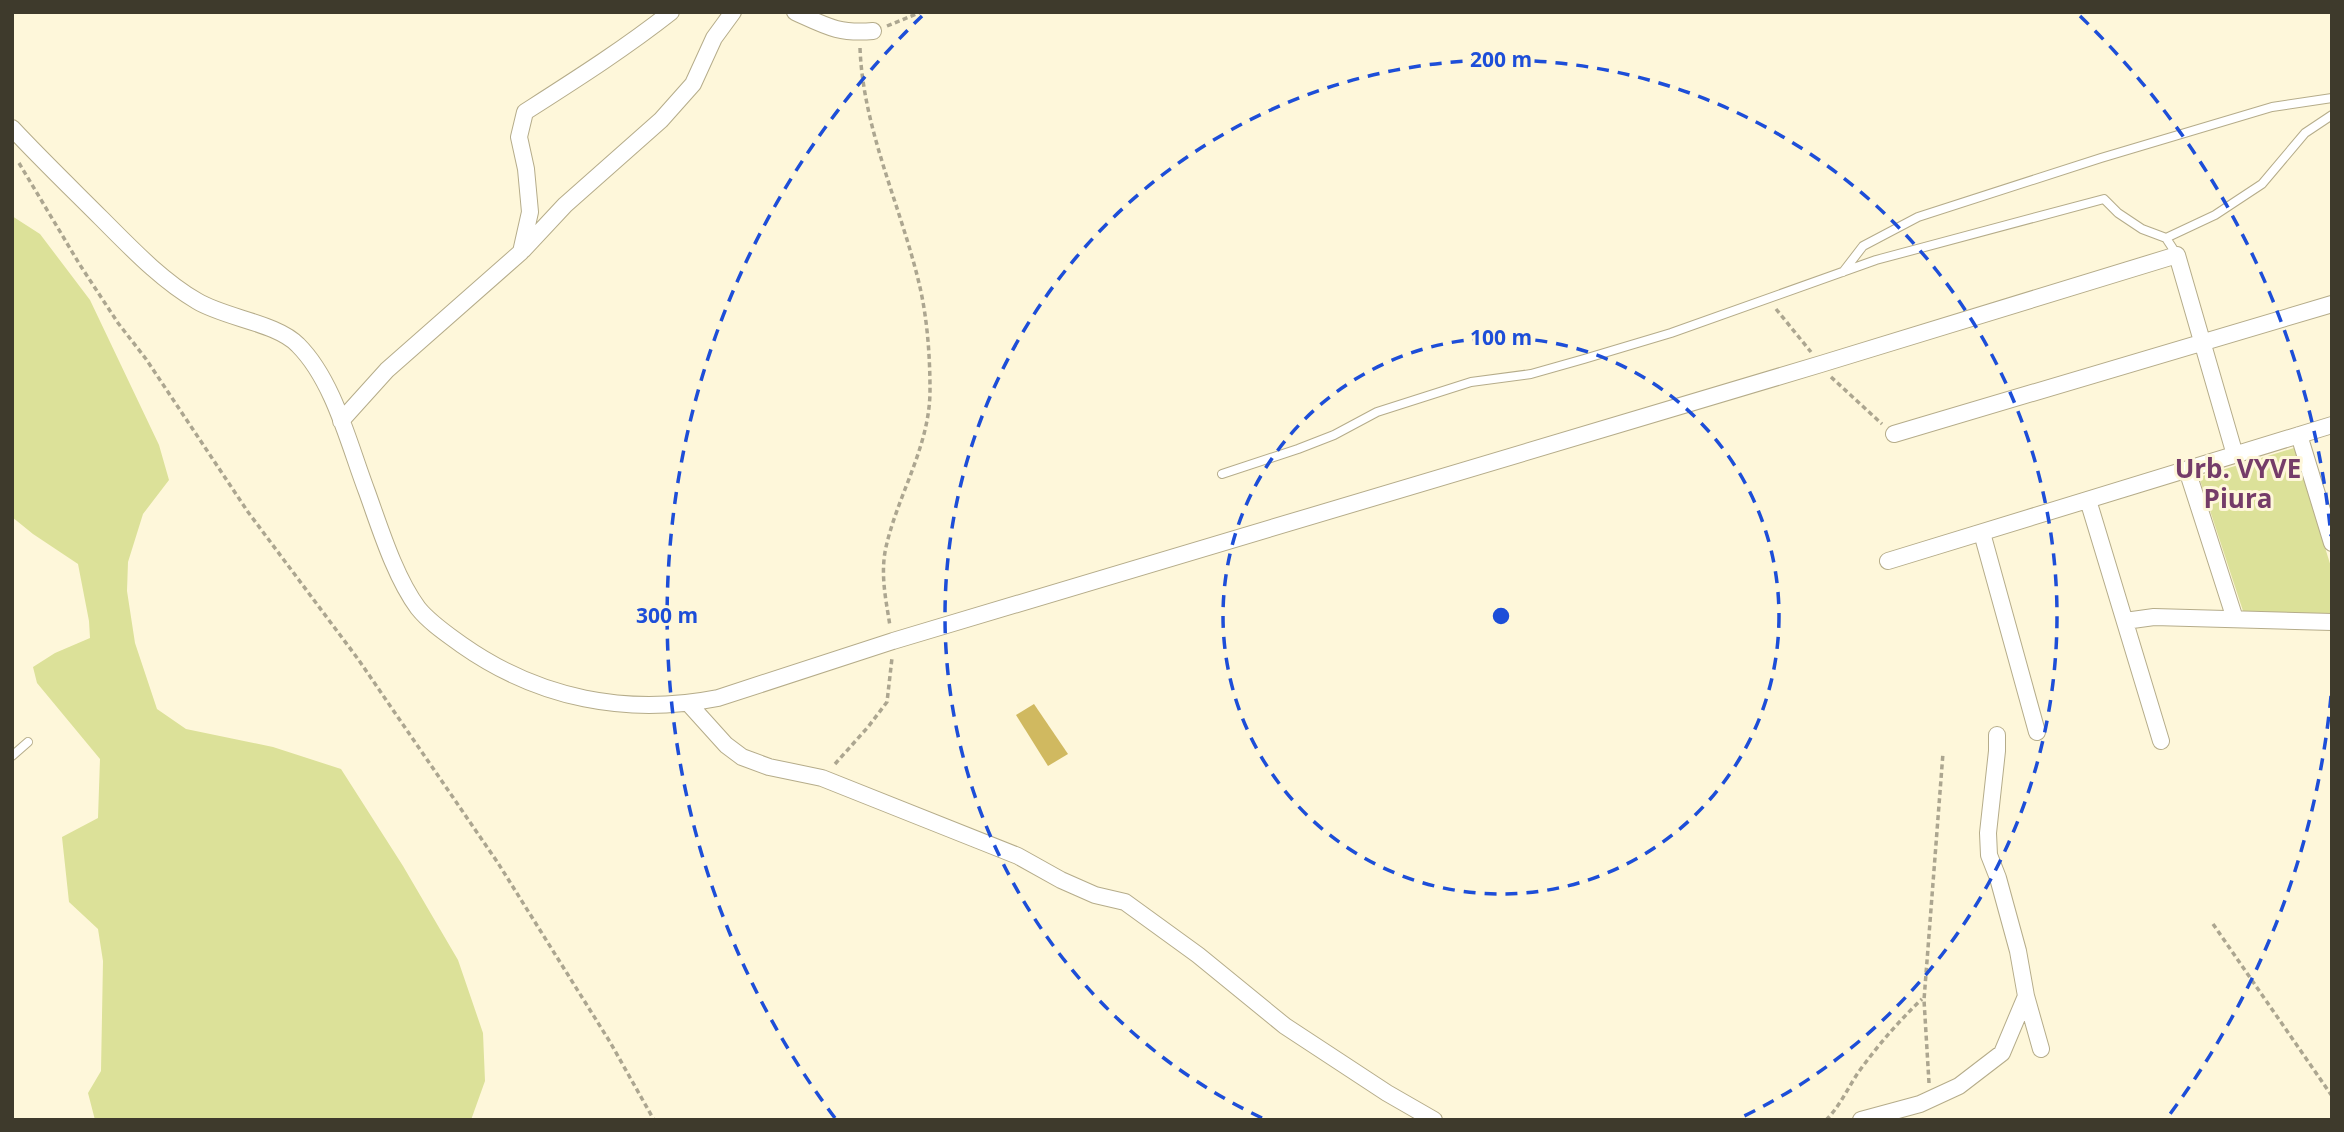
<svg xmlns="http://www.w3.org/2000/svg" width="2344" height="1132" font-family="'Open Sans',sans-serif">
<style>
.green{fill:#dce199}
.building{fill:#d0b960}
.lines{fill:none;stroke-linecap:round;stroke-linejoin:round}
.lane-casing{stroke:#b5ac8a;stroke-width:10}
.street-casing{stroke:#b5ac8a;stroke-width:18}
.path{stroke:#aca690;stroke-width:3.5;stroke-dasharray:5 3.5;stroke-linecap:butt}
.lane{stroke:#fff;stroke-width:8}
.street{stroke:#fff;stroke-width:16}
.ring{fill:none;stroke:#1d4ed8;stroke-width:3.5;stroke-dasharray:12 9}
.labels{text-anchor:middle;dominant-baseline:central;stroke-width:6;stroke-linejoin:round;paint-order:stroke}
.neighbourhood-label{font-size:26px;font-weight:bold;fill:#753c69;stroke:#fef7da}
.centre{fill:#1d4ed8;stroke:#fef7da;stroke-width:3.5}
.ring-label{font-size:21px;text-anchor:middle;font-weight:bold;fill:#1d4ed8;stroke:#fef7da;stroke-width:6;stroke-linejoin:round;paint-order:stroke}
</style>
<rect width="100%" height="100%" fill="#fef7da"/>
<!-- green -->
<path class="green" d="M 12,216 L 40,234 L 90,300 L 159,445 L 169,480 L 143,514 L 128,562 L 127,591 L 135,643 L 157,709 L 186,729 L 273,747 L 341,769 L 403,866 L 458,960 L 483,1033 L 485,1081 L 471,1120 L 95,1120 L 88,1093 L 101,1071 L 103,961 L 98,929 L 69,902 L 62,837 L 98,818 L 100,759 L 37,683 L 33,667 L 55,653 L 90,638 L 89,621 L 78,564 L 33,534 L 12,517 Z
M 2294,448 L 2332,570 L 2332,617 L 2244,614 L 2199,477 Z"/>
<!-- building -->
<path class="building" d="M 1034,704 L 1068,754 L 1048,766 L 1016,715 Z"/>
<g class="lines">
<defs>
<path id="lane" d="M 2166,238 L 2215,215 L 2262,184 L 2305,133 L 2332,115
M 1843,272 L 1863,246 L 1918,217 L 2101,158 L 2272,107 L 2332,98
M 1222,474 L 1298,449 L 1334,435 L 1377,412 L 1471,382 L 1531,374 L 1584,359 L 1671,333 L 1876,260 L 2104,199 L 2118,213 L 2142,229 L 2166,238 L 2177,255
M 12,756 L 28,742"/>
<path id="street" d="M 795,12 C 826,26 838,34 873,31
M 12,128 C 41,159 71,188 101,218 C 131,248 161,280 197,301 C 225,318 277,323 298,345 C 334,381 349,445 367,492 C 380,528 395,577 418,608 C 430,623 447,634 462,645 C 539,699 627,716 718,698 L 893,641 L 1821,364 L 2177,255 L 2235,455
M 523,250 L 565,205 L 661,120 L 693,84 L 714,38 L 733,12
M 341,421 L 387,370 L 521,252 L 530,212 L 526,169 L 519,137 L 525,112 C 575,80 624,49 671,12
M 1894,434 L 2332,304
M 2299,435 L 2332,543
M 2187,470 L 2235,619
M 2088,500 L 2161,741
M 1982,533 L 2037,732
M 1888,561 L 2332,425
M 2125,621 L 2154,617 L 2332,622
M 689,704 L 726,745 L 742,757 L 769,767 L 822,778 L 1018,856 L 1061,880 L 1095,895 L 1125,902 L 1198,955 L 1285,1026 L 1387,1093 L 1434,1120
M 2026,996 L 2041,1049
M 1861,1120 L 1920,1104 L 1959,1086 L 2002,1053 L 2026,996 L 2018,951 L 1998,878 L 1989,855 L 1988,833 L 1997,751 L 1997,735"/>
</defs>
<!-- lane casing -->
<use href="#lane" class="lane-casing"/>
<!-- street casing -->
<use href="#street" class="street-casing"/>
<!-- path -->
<path class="path" d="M 887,26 L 921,12
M 860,48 C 863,128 899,202 918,279 C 927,314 930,354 930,390 C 930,446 898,494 886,547 C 880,574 886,600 890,626
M 19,163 L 80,265 L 118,323 L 146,359 L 248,512 L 358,659 L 498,863 L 610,1042 L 654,1120
M 1776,309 L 1811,352
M 1831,377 L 1882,424
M 835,764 L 868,727 L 887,702 L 892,658
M 2213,924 L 2332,1096
M 1929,1083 L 1924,1000 L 1943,753
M 1826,1120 C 1841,1105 1848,1087 1860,1070 C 1879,1044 1899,1021 1922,999"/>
<!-- lane -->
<use href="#lane" class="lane"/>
<!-- street -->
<use href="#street" class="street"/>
</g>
<!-- distance rings -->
<g class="ring">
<circle cx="1501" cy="616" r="278"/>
<path d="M1262 1118A556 556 0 1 1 1740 1118"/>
<path d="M2331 696A834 834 0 0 1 2167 1118M835 1118A834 834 0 0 1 922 16M2080 16A834 834 0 0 1 2331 536"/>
</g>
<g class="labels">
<!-- neighbourhood labels -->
<g class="neighbourhood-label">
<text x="2238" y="468">Urb. VYVE<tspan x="2238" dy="30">Piura</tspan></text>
</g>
</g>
<circle cx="1501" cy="616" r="10" class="centre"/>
<g class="ring-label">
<text x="1501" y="67">200 m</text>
<text x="1501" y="345">100 m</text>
<text x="667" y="623">300 m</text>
</g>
<!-- border -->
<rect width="2344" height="1132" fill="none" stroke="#3e3a2c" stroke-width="28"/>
</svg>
